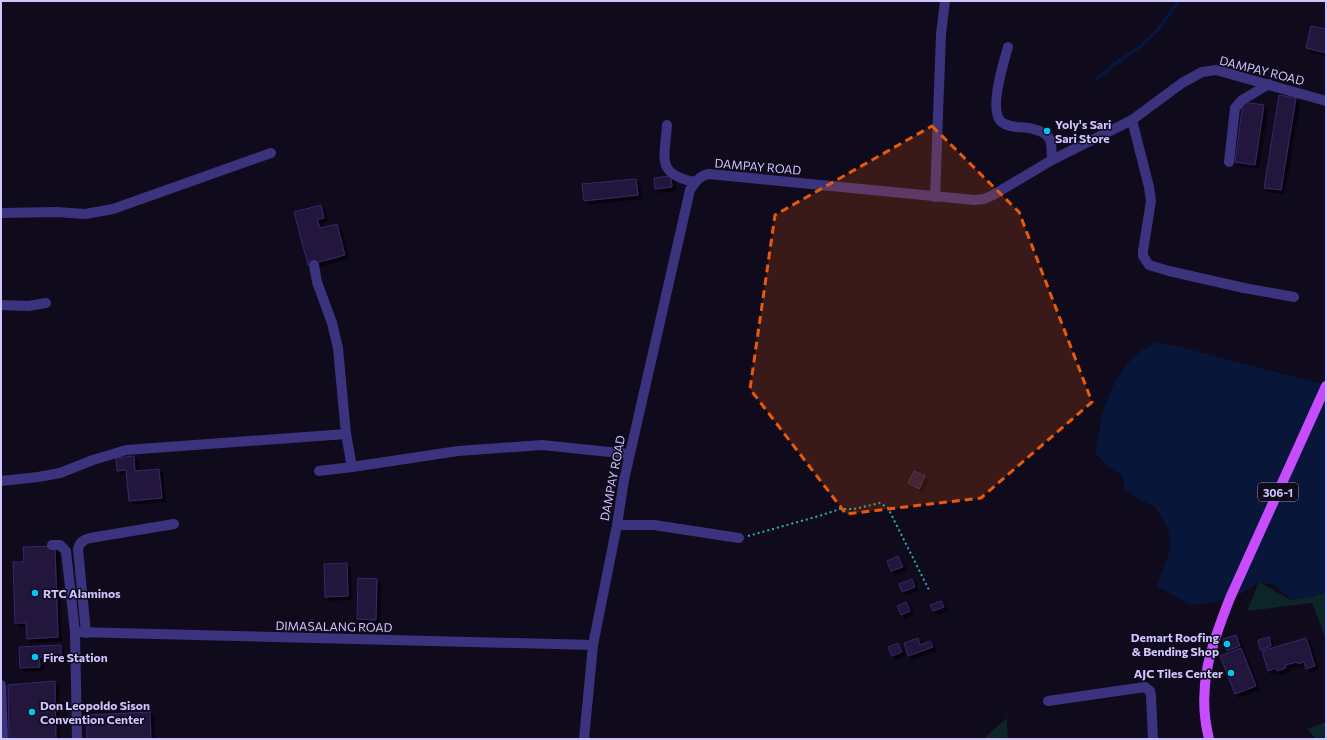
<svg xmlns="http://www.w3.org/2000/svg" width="1327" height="740" font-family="Commissioner,sans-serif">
  <defs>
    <filter id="shadow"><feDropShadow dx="3.5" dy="3.5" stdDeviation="0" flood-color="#0009"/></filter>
  </defs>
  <rect width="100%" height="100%" fill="#0f0a1c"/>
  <g fill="#0d2526">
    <path d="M1259 582 1291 600 1315 596 1326 592V639L1312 603 1247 611Z"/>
    <path d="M1006 707 1008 739H978L984 738 1006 719Z"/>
    <path d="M1326 722V739H1316L1307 729Z"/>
  </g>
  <path fill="#071639" d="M1156 342 1180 347 1326 385V592L1315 596 1291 600 1274 585 1259 582 1241 594 1230 598 1200 605 1188 604 1157 586 1171 547 1168 529 1154 506 1139 500 1124 488 1123 476 1107 466 1095 453 1103 411 1114 383 1133 356Z"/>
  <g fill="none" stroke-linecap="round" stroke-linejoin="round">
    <path stroke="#071639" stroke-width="3.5" d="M1097 79 1112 66 1140 47 1157 31 1179 1"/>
  </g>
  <g fill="#20163d" stroke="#39276a" filter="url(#shadow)">
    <path d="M1311 26 1326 29V53L1306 48Z"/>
    <path d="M1279 95 1296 98 1281 190 1264 188Z"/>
    <path d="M1243 102 1264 105 1255 165 1235 162Z"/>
    <path d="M671 176 672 187 655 189 654 178Z"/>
    <path d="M636 179 638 195 584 201 582 184Z"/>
    <path d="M321 205 324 218 317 220 320 228 337 224 345 255 308 265 294 212Z"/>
    <path d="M134 456 135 471 159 469 162 498 129 501 126 470 117 471 116 458Z"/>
    <path d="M914 471 925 476 919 489 908 483Z"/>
    <path d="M55 546 58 637 27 639 26 623H15L13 562H24L23 547Z"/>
    <path d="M898 556 903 567 891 571 887 561Z"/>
    <path d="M347 563 348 596 325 597 324 564Z"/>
    <path d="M358 578 377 579 376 620 357 619Z"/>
    <path d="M912 579 915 587 902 592 899 584Z"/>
    <path d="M941 601 944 607 933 611 930 605Z"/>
    <path d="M906 602 910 611 901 615 897 606Z"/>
    <path d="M1236 635 1240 646 1227 651 1223 639Z"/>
    <path d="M1269 637 1271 646 1260 650 1258 640Z"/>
    <path d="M918 638 920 645 930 641 933 647 908 656 904 643Z"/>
    <path d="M1306 638 1315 666 1306 669 1304 662 1298 664 1297 662 1285 665 1286 668 1277 671 1276 668 1268 671 1262 651Z"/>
    <path d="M898 643 902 652 892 656 888 647Z"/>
    <path d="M61 645V656L39 657 40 667 20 668 19 647Z"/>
    <path d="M1241 648 1256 686 1235 694 1220 656Z"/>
    <path d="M55 681 56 739H9L8 685Z"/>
    <path d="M150 712 151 739H87L86 715Z"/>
  </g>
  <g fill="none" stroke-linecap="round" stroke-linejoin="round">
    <path stroke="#28afb0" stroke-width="2" stroke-dasharray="2 3" stroke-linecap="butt" d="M748 536 819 516 840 509H854L880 503 888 508 929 590"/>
    <g stroke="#3b337d" stroke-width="10">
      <path d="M1008 47C1004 61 987 114 1003 123 1012 129 1023 126 1033 129 1038 130 1043 132 1047 135L1051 142 1052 160"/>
      <path d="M1132 120 1149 187 1151 201 1143 251V256L1149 265 1169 271 1244 288 1294 297"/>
      <path d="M667 125C665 158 655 174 695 182"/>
      <path d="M1229 162 1235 108 1242 100 1269 84"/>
      <path d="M935 197 941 34 945 1"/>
      <path d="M1 213 56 212 85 214 113 209 271 153"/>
      <path d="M314 265 317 282 332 323 338 348 346 434 352 467 458 451 542 445 629 454"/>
      <path d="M1 305 28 306 46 303"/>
      <path d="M319 471 352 467"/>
      <path d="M1 481 38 477 60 473 93 460 126 450 346 434"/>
      <path d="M617 525H654L739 538"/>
      <path d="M52 545H60L66 551 75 632 77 739"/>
      <path d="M75 632 593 645"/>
      <path d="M86 633 78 549C80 542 83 540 90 538L174 524"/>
      <path d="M1 685 3 739"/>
      <path d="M1048 701 1145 687 1150 691 1151 696 1153 739"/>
      <path d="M584 739 593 645 617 525 624 480 690 190C696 181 699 176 709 174L974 200 984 199 993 195 1052 160 1132 120 1182 83 1202 72 1216 70 1326 101"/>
    </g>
    <path stroke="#c84cff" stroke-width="10" d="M1209 739C1196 687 1211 646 1230 598L1326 386"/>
  </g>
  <path fill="#e8590c" fill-opacity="0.2" stroke="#e8590c" stroke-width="3" stroke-dasharray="8 5" stroke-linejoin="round" d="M932 126 1019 212 1092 402 981 498 846 514 750 389 775 215Z"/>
  <g fill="#00c8f0" stroke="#0f0a1c" stroke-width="1.5">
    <circle cx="1047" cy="131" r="4"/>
    <circle cx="35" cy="593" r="4"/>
    <circle cx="1227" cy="644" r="4"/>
    <circle cx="35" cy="657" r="4"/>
    <circle cx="1231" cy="673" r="4"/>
    <circle cx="32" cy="712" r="4"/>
  </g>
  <g text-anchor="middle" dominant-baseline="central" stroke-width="3" stroke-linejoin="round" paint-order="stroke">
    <rect fill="#0f0a1c" stroke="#968dbb" stroke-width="1" x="1258" y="483" width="40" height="18" rx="3"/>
    <g font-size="11" font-weight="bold" fill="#d0c5ff">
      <text x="1278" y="492">306-1</text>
    </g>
    <g font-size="12" fill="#d0c5ff" stroke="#0f0a1c">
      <text transform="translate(1262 70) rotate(14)">DAMPAY ROAD</text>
      <text transform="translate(758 166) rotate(5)">DAMPAY ROAD</text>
      <text transform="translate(612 478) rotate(-79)">DAMPAY ROAD</text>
      <text transform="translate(334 626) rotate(1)">DIMASALANG ROAD</text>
    </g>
    <g font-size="12" font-weight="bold" fill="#d0c5ff" stroke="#0f0a1c" text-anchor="start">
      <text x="1055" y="124">Yoly's Sari<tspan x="1055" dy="14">Sari Store</tspan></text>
      <text x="43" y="593">RTC Alaminos</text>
      <text x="1219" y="637" text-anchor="end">Demart Roofing<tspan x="1219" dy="14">&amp; Bending Shop</tspan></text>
      <text x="43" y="657">Fire Station</text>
      <text x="1223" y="673" text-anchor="end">AJC Tiles Center</text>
      <text x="40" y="705">Don Leopoldo Sison<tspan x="40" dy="14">Convention Center</tspan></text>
    </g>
  </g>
  <rect width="1327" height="740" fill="none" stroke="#d0c5ff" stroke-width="4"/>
</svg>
